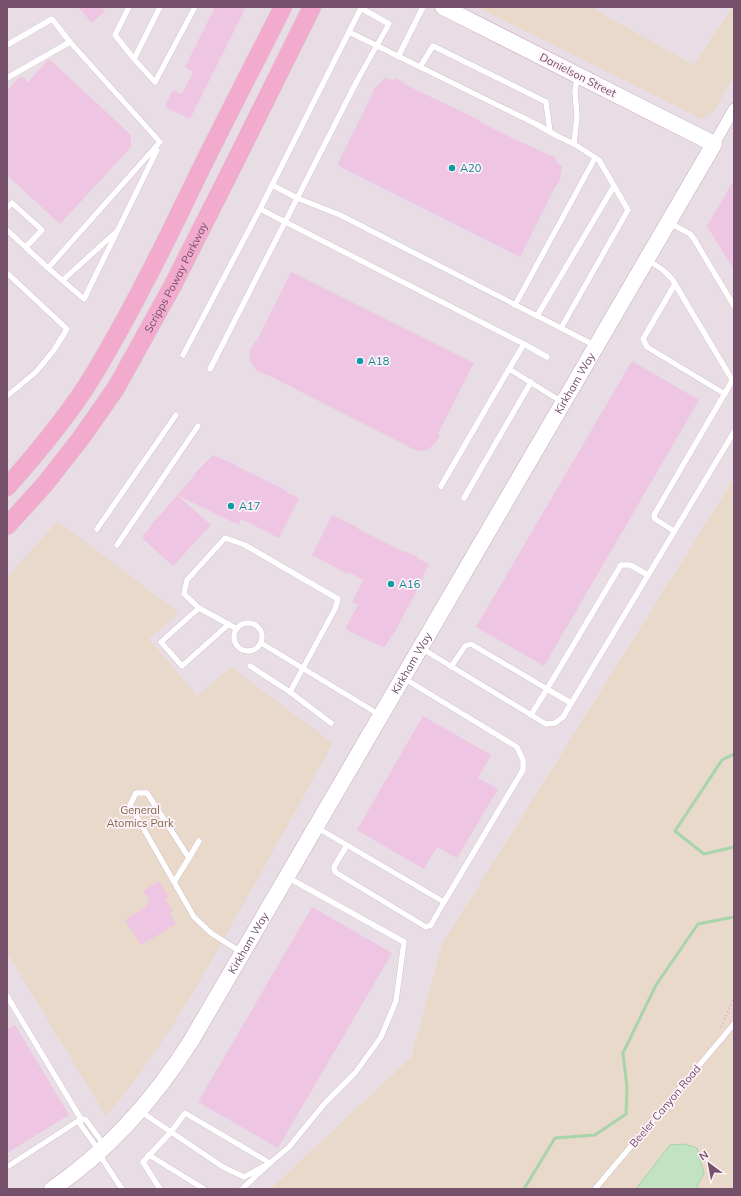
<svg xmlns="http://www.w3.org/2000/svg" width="741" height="1196" font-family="Mulish,sans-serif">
  <rect width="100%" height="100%" fill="#fbebf3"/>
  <path fill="#e8dde4" d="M7 7H734V478L442 944 411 1057 270 1189H7Z"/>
  <g fill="#e8d9ca">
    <path d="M477 7H590L694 65 732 7H734V76L714 111 702 119Z"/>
    <path d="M734 478V1189H270L411 1057 442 944Z"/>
    <path d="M58 521 179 613 149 639 197 696 231 667 333 743C302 799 271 855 240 910 200 982 160 1053 106 1116L7 953V577Z"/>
  </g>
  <path fill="#c1e3c2" stroke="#a8d4aa" d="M685 1144 697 1148 704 1173 696 1189H636L670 1145Z"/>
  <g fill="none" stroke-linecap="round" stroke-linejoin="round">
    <g stroke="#a8d4aa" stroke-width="3">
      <path d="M734 754 722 760 675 831 704 854 734 847"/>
      <path d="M524 1189 555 1138 595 1135 626 1114 627 1087 623 1053 656 985 698 924 734 917"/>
    </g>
  </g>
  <g fill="#eec5e2">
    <path d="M78 7H101L105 11 92 23Z"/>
    <path d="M215 7H246L190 119 165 107 173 90 182 94 193 72 185 67Z"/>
    <path d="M49 59 131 135V147L60 224 7 175V91L21 76 28 82Z"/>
    <path d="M385 78 393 80 394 78 405 83 404 84 481 121 480 122 506 135 556 158 555 160 562 167 560 179 556 187H555L520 257 337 165 372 95 371 94 376 86Z"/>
    <path d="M734 180V270L707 226Z"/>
    <path d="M291 272 474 363 438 434 440 435 436 442 429 449 424 451 415 450 266 374V375L255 370 256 369 250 362V353L249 352 255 342H256Z"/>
    <path d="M632 361 699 400 544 666 476 627Z"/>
    <path d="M213 455 238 466V467L287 491 286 492 299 498 279 538 241 519 239 525 177 495 211 525 173 566 143 539 144 538 142 536 151 527 150 526 195 475 194 474Z"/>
    <path d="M332 515 357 527V528L404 552 405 551 418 557 417 558 429 564 423 576 424 577 392 637 391 636 385 647 383 646 382 647 345 629 358 605 352 602 363 580 349 572 348 574 312 555Z"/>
    <path d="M423 716 491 755 478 778 498 789 457 858 437 847 424 869 357 830Z"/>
    <path d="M159 881 169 897 165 899 173 911 170 913 176 924 141 945 125 920 147 906 146 904 150 902 143 891Z"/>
    <path d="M312 907 392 953 278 1148 198 1102Z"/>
    <path d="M15 1025 69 1115 7 1153V1029Z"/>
  </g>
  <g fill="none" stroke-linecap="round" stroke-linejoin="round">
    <g stroke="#c6aabd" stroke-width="6">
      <g id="lane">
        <path d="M129 7 115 35 134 59 160 7"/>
        <path d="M349 32 536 124 559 137 574 144 577 116 575 92 577 77"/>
        <path d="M7 45 52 19 70 42 7 78"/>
        <path d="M398 57 423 7"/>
        <path d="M134 59 155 82 195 7"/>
        <path d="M420 67 433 46 546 102 550 132"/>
        <path d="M272 185 297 198 340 215 594 345"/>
        <path d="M7 208 12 203 42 230 26 247"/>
        <path d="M670 223 690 234 694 239 734 306"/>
        <path d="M7 230 48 268 160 142 70 42"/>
        <path d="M648 260 663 270 672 279 734 383"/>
        <path d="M48 268 84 299 157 150"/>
        <path d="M7 273 67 329 54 350 36 372 7 396"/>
        <path d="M63 280 116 232"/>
        <path d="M675 284 643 339 647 347 725 394"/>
        <path d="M515 305 595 158"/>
        <path d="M537 316 614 186"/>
        <path d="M561 328 628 210 599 160 574 144"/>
        <path d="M183 355 260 209 524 344"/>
        <path d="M210 369 358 79 389 24 361 8 260 209"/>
        <path d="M509 369 524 344 547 357"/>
        <path d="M441 486 509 369 562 402"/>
        <path d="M464 498 531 382"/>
        <path d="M97 529 176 415"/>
        <path d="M674 531 655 519 654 515 732 381"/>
        <path d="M117 545 198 426"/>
        <path d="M199 608 184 594 187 580 225 538 245 545 338 599 335 609 290 692 250 666"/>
        <circle cx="248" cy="637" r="14"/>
        <path d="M229 624 182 666 161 642 199 608 237 629"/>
        <path d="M261 643 380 715"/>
        <path d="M421 648 546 724 555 723 563 717 734 432"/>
        <path d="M451 667 465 646 471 644 547 689 531 715"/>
        <path d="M290 692 331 723"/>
        <path d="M571 703 547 689 621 565H630L648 575"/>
        <path d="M316 827 444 902 523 770V760L517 747 405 679"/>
        <path d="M347 845 334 867 335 872 426 927 431 925 444 902"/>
        <path d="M189 858 199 841"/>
        <path d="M174 882 189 858 147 793H136L130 805 194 917 211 933 241 952"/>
        <path d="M7 996 81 1119 80 1124 98 1149"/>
        <path d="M140 1111 223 1167 244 1177 270 1163 289 1147 325 1103 355 1073 381 1037 396 1001 404 942 287 877"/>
        <path d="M99 1154 122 1189"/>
        <path d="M149 1155 204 1189"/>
        <path d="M7 1167 81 1119 86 1120 104 1145"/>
        <path d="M160 1189 143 1162 171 1132 185 1113 270 1163 242 1189"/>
        <path d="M595 1189 734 1024"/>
      </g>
    </g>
    <g stroke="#c6aabd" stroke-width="12">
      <path id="street" d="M714 144 734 109"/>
    </g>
    <g stroke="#c8a9be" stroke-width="17">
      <g id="secondary">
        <path id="s1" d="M52 1189C108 1151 155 1098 191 1041L714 144 443 7"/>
      </g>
    </g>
    <g stroke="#d5cad3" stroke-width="19">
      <g id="primary">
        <path d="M7 487C38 452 70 414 94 374 132 311 165 244 197 177 225 120 254 64 283 7"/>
        <path id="s2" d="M7 526 45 484 81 438 116 388 173 285 233 166 312 7"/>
      </g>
    </g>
    <path stroke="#d3a8c7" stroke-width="1.5" stroke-dasharray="1 3" stroke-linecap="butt" d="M721 1027 734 998"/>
    <use href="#lane" stroke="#fff" stroke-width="5.5"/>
    <use href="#street" stroke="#fff" stroke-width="11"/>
    <use href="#secondary" stroke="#fff" stroke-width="16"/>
    <use href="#primary" stroke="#f3abcd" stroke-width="18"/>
  </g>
  <g fill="#0f9aa8" stroke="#fef2f8" stroke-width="1.5">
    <circle cx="452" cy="168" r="4"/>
    <circle cx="360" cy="361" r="4"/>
    <circle cx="231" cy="506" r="4"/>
    <circle cx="391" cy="584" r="4"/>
  </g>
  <g text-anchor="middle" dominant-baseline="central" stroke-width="3.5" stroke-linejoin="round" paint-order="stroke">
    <g font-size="11" fill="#74506b" stroke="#fef2f8">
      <text transform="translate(578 75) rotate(27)">Danielson Street</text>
      <text stroke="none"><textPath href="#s2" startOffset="302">Scripps Poway Parkway</textPath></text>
      <text stroke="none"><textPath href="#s1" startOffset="966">Kirkham Way</textPath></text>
      <text stroke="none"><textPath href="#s1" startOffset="642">Kirkham Way</textPath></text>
      <text stroke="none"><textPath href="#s1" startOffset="318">Kirkham Way</textPath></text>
      <text transform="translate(665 1106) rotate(-50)">Beeler Canyon Road</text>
    </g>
    <g font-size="11" fill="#0d838f" stroke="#fef2f8" text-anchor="start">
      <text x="460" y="168">A20</text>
      <text x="368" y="361">A18</text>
      <text x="239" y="506">A17</text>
      <text x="399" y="584">A16</text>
    </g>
    <g font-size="11" fill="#7e6a4c" stroke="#fef2f8">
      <text x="140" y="810">General<tspan x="140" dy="13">Atomics Park</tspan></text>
    </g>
  </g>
  <rect width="741" height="1196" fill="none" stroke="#74506b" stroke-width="16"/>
  <g transform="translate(709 1164) rotate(328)" stroke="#fef2f8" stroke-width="3" paint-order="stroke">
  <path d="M0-3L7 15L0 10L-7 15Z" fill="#74506b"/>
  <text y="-6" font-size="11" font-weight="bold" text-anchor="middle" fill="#74506b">N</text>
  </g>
</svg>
